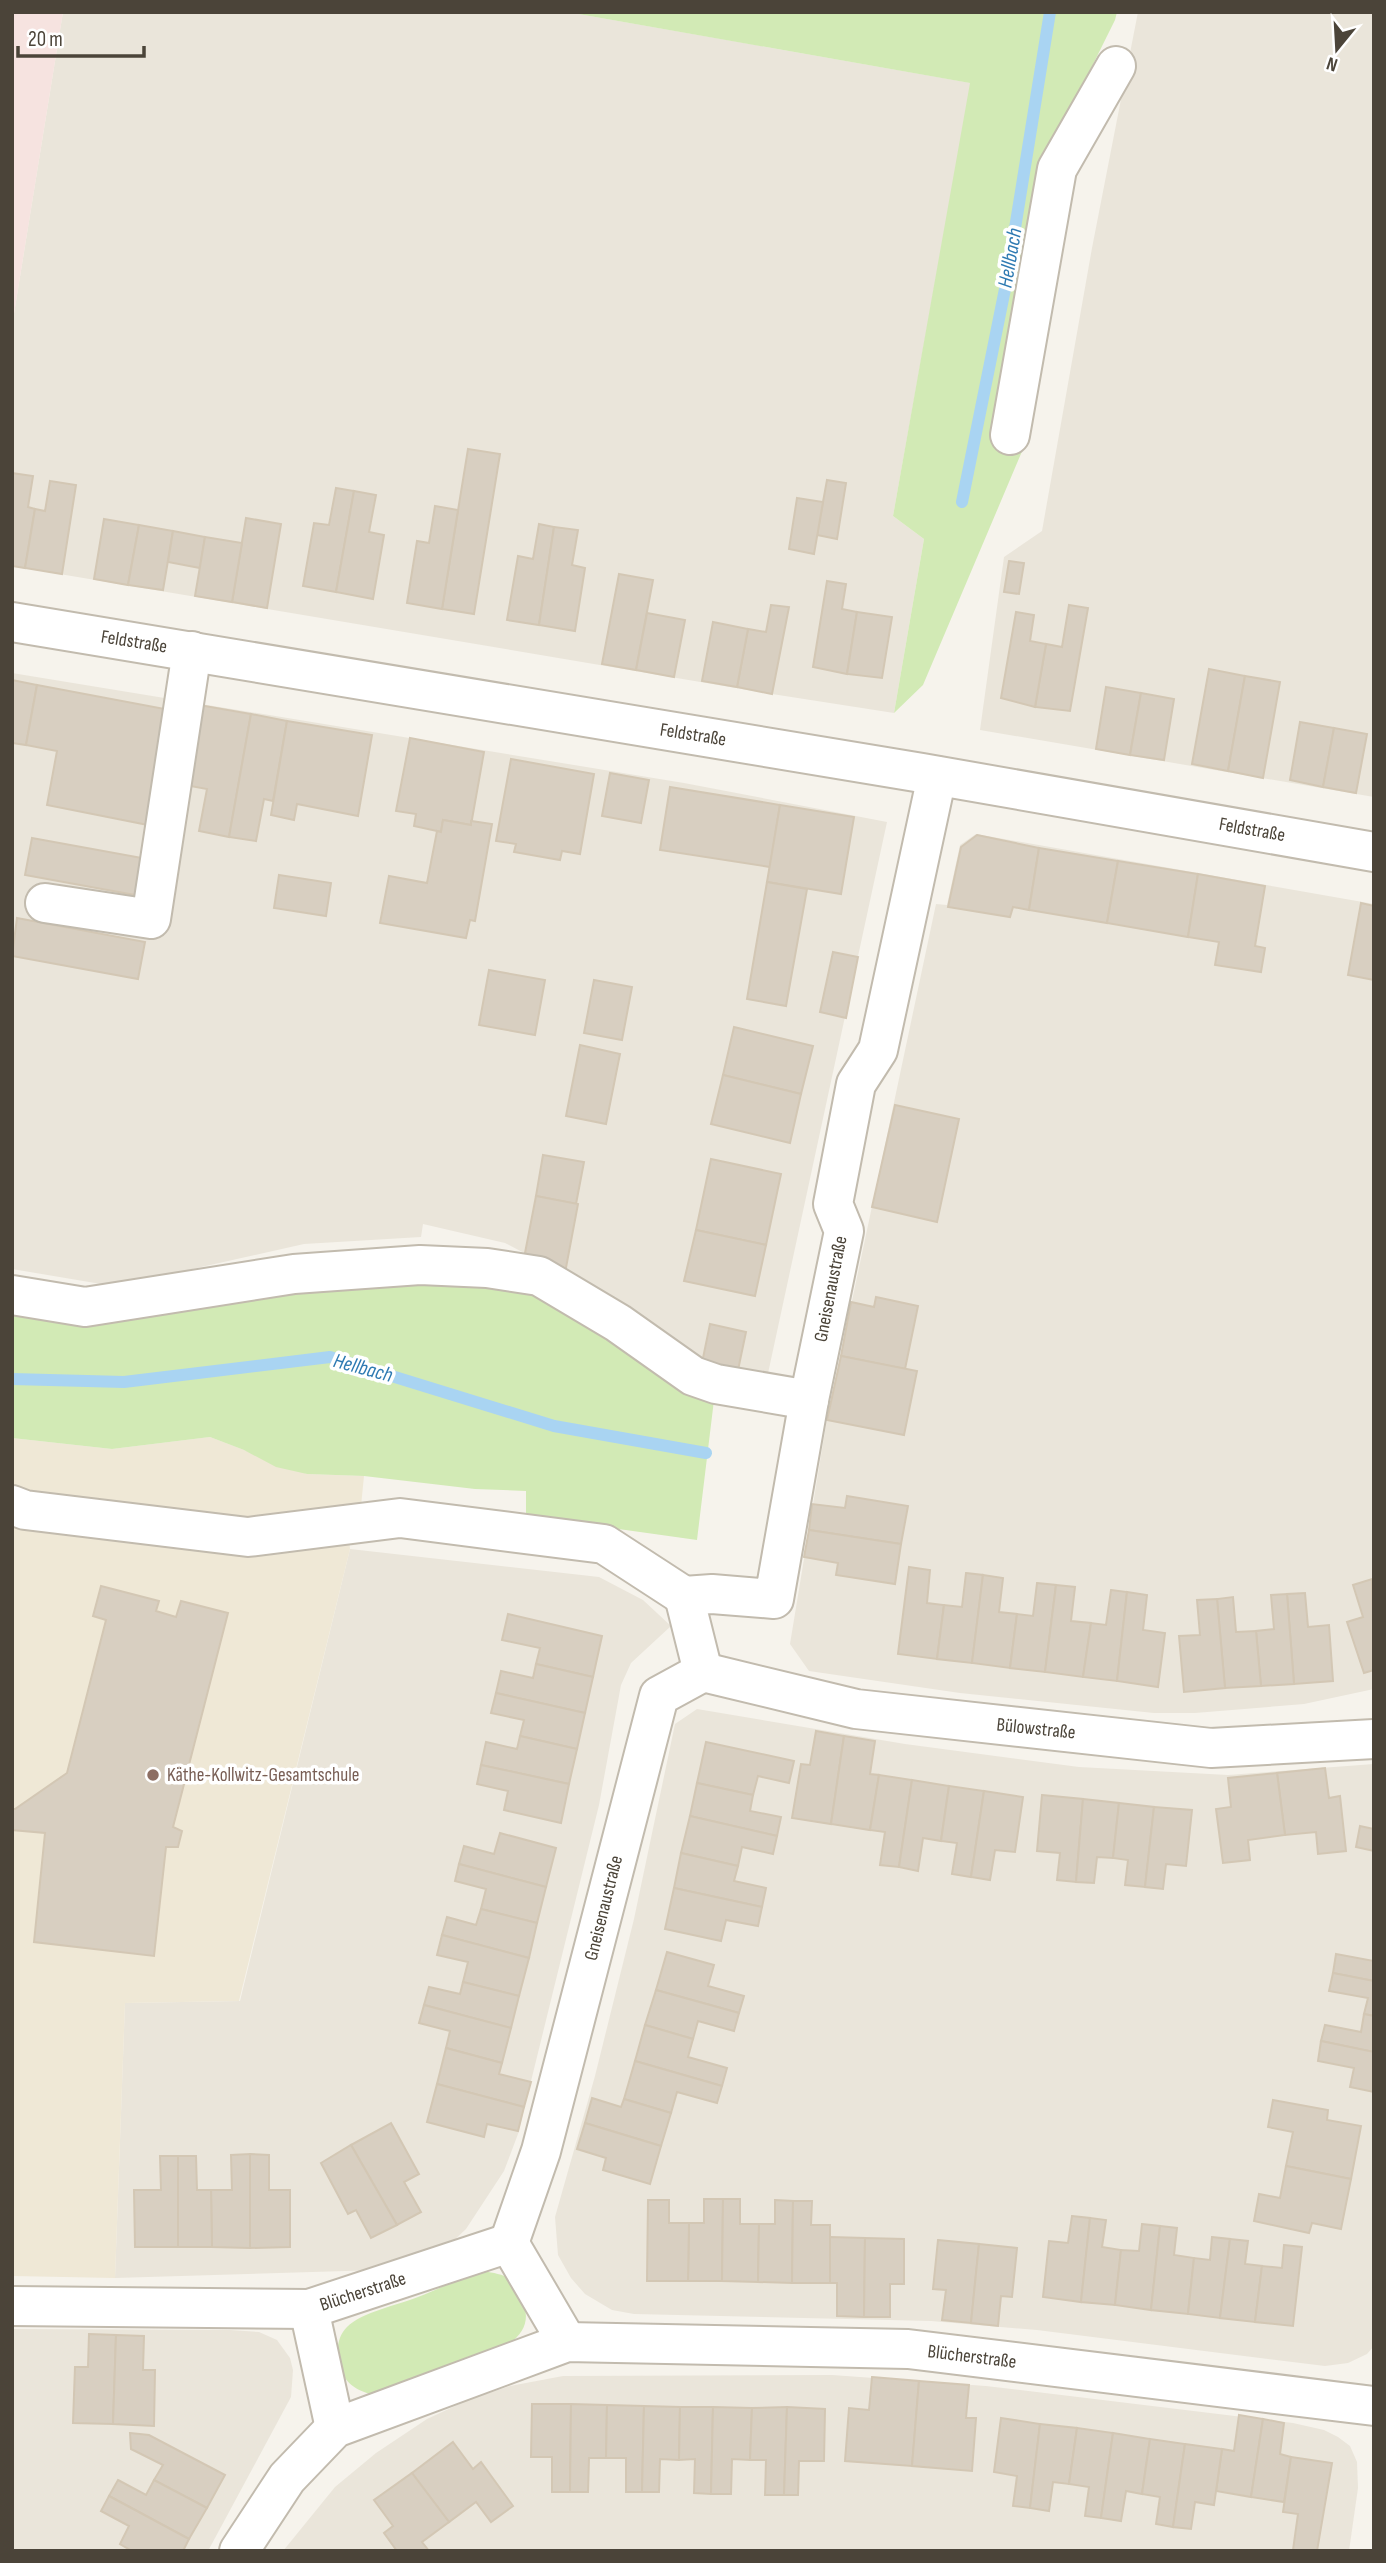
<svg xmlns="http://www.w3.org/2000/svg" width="1386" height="2563" font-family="'Sofia Sans Condensed',sans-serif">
  <rect width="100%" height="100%" fill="#f6f3ec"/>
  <g fill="#eae5da">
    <path d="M63 12H567L971 83 893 516 924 539 894 713 772 694 12 566V326Z"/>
    <path d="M1138 12H1374V797L980 730 1004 557 1042 531 1092 248Z"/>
    <path d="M12 673 684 783 887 822 767 1378 700 1363 547 1265 505 1243 423 1224 421 1237 304 1244 152 1278 101 1284 12 1269Z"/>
    <path d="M976 834 1374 904V1689L1304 1704 1195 1713H1154L960 1693 809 1671 790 1644 827 1419 936 904 947 905 960 845Z"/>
    <path d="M350 1549 599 1577 643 1600 671 1626 631 1663 621 1685 599 1805 518 2134 504 2171 466 2229 449 2245 379 2270 115 2278 125 2003 240 2001Z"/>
    <path d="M697 1709 905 1744 1079 1767 1228 1775 1374 1764V2346L1367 2354 1348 2363 1325 2366 1037 2330 931 2321 634 2314 612 2310 585 2294 571 2278 558 2255 555 2217 595 2076 634 1919 675 1724Z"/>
    <path d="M12 2329 230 2330 259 2332 277 2340 290 2358 293 2370 291 2397 208 2551H12Z"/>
    <path d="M832 2375 986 2386 1293 2423 1324 2430 1338 2437 1350 2446 1357 2462 1358 2488 1349 2551H283L335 2487 376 2453 427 2419 468 2400 510 2386 563 2376Z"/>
  </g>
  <path fill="#efe8d6" d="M210 1437 307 1474 364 1476 361 1506 346 1507 350 1549 239 2001 125 2003 115 2278 12 2276V1438L112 1449Z"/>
  <path fill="#f6e3e0" d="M12 12H63L12 326Z"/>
  <g fill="#d2eab5">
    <path d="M567 12H1117L1115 20 1045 161 1026 442 923 685 894 713 924 539 893 516 970 83Z"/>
    <path d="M292 1282 535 1283 714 1400 697 1540 526 1516V1491L475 1489 364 1476 307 1474 276 1467 244 1450 210 1437 112 1449 12 1438V1304Z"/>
    <path d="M484 2271C493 2273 503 2274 510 2279 515 2282 516 2287 519 2292 530 2315 529 2329 508 2345L376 2396C356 2390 343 2384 339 2362 336 2349 338 2336 347 2327 362 2312 398 2305 418 2297 440 2289 461 2276 484 2271Z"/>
  </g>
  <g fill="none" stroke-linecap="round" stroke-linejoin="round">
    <g stroke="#a9d4f2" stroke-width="12">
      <path d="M962 502 1006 284 1050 12"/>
      <path d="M12 1379 124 1382 330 1357 554 1426 706 1453"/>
    </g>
  </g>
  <g fill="#d8cfc1" stroke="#d3c7b4" stroke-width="2">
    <path d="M468 449 500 454 474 614 442 609Z"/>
    <path d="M12 473 33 476 28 507 35 509 25 568 12 566Z"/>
    <path d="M827 480 846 483 837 539 817 535Z"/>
    <path d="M50 481 76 485 62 574 25 568 35 509 45 511Z"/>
    <path d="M336 488 354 491 336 592 303 586 314 523 329 525Z"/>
    <path d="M354 491 376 495 369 532 384 535 373 599 336 592Z"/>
    <path d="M797 498 823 502 814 554 789 549Z"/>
    <path d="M435 506 458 510 442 609 407 603 417 541 429 543Z"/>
    <path d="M246 518 281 524 267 608 232 602Z"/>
    <path d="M104 519 139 525 128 585 94 579Z"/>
    <path d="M539 524 554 527 539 625 507 620 518 556 533 559Z"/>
    <path d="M139 525 173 531 163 590 128 585Z"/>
    <path d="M554 527 578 530 572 565 585 568 575 631 539 625Z"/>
    <path d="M173 531 205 537 200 568 168 562Z"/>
    <path d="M205 537 242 543 232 602 195 596Z"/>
    <path d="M1009 561 1024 563 1019 594 1004 592Z"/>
    <path d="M619 574 653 580 636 670 602 664Z"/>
    <path d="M827 581 846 584 842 609 857 612 847 674 813 667Z"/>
    <path d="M771 605 789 607 772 694 737 687 748 629 766 632Z"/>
    <path d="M1069 605 1088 608 1070 711 1035 707 1046 644 1062 647Z"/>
    <path d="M857 612 892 617 882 678 847 674Z"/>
    <path d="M1016 612 1034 615 1030 641 1046 644 1035 707 1001 698Z"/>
    <path d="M647 613 685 620 674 677 636 670Z"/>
    <path d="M713 622 748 629 737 687 702 681Z"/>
    <path d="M1209 669 1245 676 1228 771 1192 764Z"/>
    <path d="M1245 676 1280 682 1263 778 1228 771Z"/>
    <path d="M12 680 37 685 26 745 12 743Z"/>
    <path d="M37 685 170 710 148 825 47 805 57 751 26 745Z"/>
    <path d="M1106 687 1141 693 1130 755 1096 749Z"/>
    <path d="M1141 693 1174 699 1164 760 1130 755Z"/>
    <path d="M199 705 251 714 229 837 199 831 207 789 185 785Z"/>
    <path d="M251 714 287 721 273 801 264 799 256 841 229 837Z"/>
    <path d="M287 721 372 735 358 816 297 804 294 820 271 815Z"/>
    <path d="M1300 722 1334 728 1323 787 1290 780Z"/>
    <path d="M1334 728 1367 734 1356 793 1323 787Z"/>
    <path d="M410 738 484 752 471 825 443 820 441 832 437 831 414 826 416 814 396 811Z"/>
    <path d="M511 759 594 774 580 854 562 851 560 860 514 852 516 844 496 841Z"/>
    <path d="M610 773 649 780 641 823 602 816Z"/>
    <path d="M670 787 780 805 770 867 660 850Z"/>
    <path d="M780 805 854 817 841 894 767 882Z"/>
    <path d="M443 820 471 825V821L492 824 475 921 470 920 466 938 380 923 389 876 427 883 437 831 441 832Z"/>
    <path d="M977 835 1039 848 1029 910 1013 907 1010 917 948 907 961 847Z"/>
    <path d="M32 838 142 858 135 895 25 875Z"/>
    <path d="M1039 848 1118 861 1107 923 1029 910Z"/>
    <path d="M1118 861 1198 874 1188 937 1107 923Z"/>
    <path d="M1198 874 1265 886 1255 946 1265 948 1261 972 1215 965 1219 942 1188 937Z"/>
    <path d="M279 875 331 883 326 916 274 908Z"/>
    <path d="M767 882 807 889 786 1006 747 999Z"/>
    <path d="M1361 903 1374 906V980L1348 975Z"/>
    <path d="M17 918 145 942 138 979 12 956Z"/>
    <path d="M833 952 858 957 846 1018 820 1012Z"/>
    <path d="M489 970 545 980 535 1035 479 1025Z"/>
    <path d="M594 980 632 987 622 1040 584 1033Z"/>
    <path d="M734 1027 813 1046 801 1094 723 1075Z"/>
    <path d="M580 1045 620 1054 606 1124 566 1116Z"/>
    <path d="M723 1075 801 1094 790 1143 711 1124Z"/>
    <path d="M895 1105 959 1119 937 1222 872 1207Z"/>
    <path d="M543 1155 584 1162 576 1204 536 1196Z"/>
    <path d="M711 1159 781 1174 766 1245 696 1230Z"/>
    <path d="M536 1196 578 1204 565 1273 525 1253Z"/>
    <path d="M696 1230 766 1245 755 1296 684 1281Z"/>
    <path d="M876 1297 918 1306 905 1369 841 1356 851 1302 874 1307Z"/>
    <path d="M710 1324 746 1332 738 1370 702 1363Z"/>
    <path d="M841 1356 917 1371 904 1435 827 1420Z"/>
    <path d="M847 1496 908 1506 901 1544 809 1530 812 1504 845 1508Z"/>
    <path d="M809 1530 901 1544 895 1584 836 1575 838 1563 804 1557Z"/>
    <path d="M909 1567 930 1570 927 1603 944 1605 937 1659 898 1654Z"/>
    <path d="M966 1573 983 1575 972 1663 937 1659 944 1605 962 1607Z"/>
    <path d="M983 1575 1003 1578 999 1612 1017 1614 1010 1668 972 1663Z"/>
    <path d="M1372 1579 1374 1670 1364 1673 1347 1622 1363 1617 1353 1585Z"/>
    <path d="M1037 1583 1056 1585 1045 1672 1010 1668 1017 1614 1033 1616Z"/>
    <path d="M1056 1585 1075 1587 1071 1621 1091 1623 1083 1677 1045 1672Z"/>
    <path d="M101 1586 159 1601 156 1611 176 1617 181 1601 228 1613 173 1827 182 1831 178 1847H166L154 1956 34 1942 45 1833 12 1830V1809H15L67 1773 106 1620 93 1616Z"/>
    <path d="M1111 1590 1127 1592 1117 1681 1083 1677 1091 1623 1106 1625Z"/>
    <path d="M1127 1592 1147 1595 1143 1630 1165 1633 1158 1687 1117 1681Z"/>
    <path d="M1305 1593 1308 1627 1329 1625 1333 1681 1294 1684 1287 1594Z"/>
    <path d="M1287 1594 1294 1684 1261 1686 1256 1631 1274 1629 1271 1595Z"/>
    <path d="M1233 1597 1236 1632 1256 1631 1261 1686 1225 1688 1217 1599Z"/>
    <path d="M1217 1599 1225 1688 1184 1692 1179 1636 1200 1635 1197 1600Z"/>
    <path d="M508 1614 602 1636 593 1677 536 1664 540 1648 502 1640Z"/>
    <path d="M536 1664 593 1677 585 1713 496 1693 501 1671 533 1678Z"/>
    <path d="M496 1693 585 1713 577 1749 520 1736 524 1720 491 1713Z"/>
    <path d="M816 1731 844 1736 831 1824 792 1818 801 1764 810 1765Z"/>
    <path d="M520 1736 577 1749 569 1784 481 1765 486 1742 517 1749Z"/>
    <path d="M844 1736 875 1741 870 1774 879 1775 870 1830 831 1824Z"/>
    <path d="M706 1742 794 1761 789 1783 758 1776 753 1795 697 1783Z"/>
    <path d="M481 1765 569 1784 561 1823 504 1810 508 1791 477 1784Z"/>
    <path d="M1325 1768 1329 1798 1340 1796 1346 1851 1318 1854 1316 1832 1285 1835 1277 1773Z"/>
    <path d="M1277 1773 1285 1835 1248 1840 1250 1860 1223 1863 1216 1809 1231 1807 1228 1778Z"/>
    <path d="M879 1775 912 1780 899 1867 880 1865 885 1832 870 1830Z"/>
    <path d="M912 1780 949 1786 941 1841 923 1838 918 1871 899 1867Z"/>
    <path d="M697 1783 753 1795 750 1811 781 1817 777 1836 690 1816Z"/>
    <path d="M949 1786 984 1791 971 1877 952 1874 957 1843 941 1841Z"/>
    <path d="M984 1791 1023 1797 1015 1852 995 1850 990 1880 971 1877Z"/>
    <path d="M1042 1795 1083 1799 1076 1882 1057 1880 1060 1853 1037 1851Z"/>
    <path d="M1083 1799 1119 1803 1113 1858 1097 1857 1094 1883 1076 1882Z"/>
    <path d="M1119 1803 1154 1807 1145 1887 1125 1885 1128 1860 1113 1858Z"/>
    <path d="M1154 1807 1192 1810 1186 1866 1166 1864 1163 1889 1145 1887Z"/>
    <path d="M690 1816 777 1836 773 1854 742 1847 738 1866 681 1853Z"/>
    <path d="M1360 1826 1374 1829V1851L1356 1847Z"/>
    <path d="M500 1833 556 1848 546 1887 459 1864 464 1846 494 1854Z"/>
    <path d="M681 1853 738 1866 734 1881 766 1888 762 1907 674 1888Z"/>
    <path d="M459 1864 546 1887 537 1923 481 1909 486 1889 455 1881Z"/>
    <path d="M674 1888 762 1907 758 1926 726 1920 721 1941 665 1929Z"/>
    <path d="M481 1909 537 1923 529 1958 442 1935 447 1917 476 1925Z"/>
    <path d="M442 1935 529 1958 519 1996 463 1982 468 1962 437 1955Z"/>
    <path d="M667 1952 714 1965 708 1986 744 1996 739 2013 656 1990Z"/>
    <path d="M1336 1954 1374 1961V1981L1333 1973Z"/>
    <path d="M1333 1973 1374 1981V2016L1364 2014 1368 1998 1329 1991Z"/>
    <path d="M463 1982 519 1996 511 2028 424 2005 429 1987 460 1994Z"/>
    <path d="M656 1990 739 2013 734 2031 698 2021 693 2039 645 2025Z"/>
    <path d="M424 2005 511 2028 502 2063 446 2048 450 2031 419 2023Z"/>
    <path d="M1364 2014 1374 2016V2052L1321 2041 1325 2025 1361 2032Z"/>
    <path d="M645 2025 693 2039 688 2057 727 2068 722 2086 635 2061Z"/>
    <path d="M1321 2041 1374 2052V2092L1350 2087 1354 2068 1318 2061Z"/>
    <path d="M446 2048 502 2063 499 2074 531 2082 524 2107 437 2084Z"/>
    <path d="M635 2061 722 2086 717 2103 677 2092 671 2113 624 2099Z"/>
    <path d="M437 2084 524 2107 518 2131 487 2124 484 2137 427 2122Z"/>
    <path d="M592 2098 621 2107 624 2099 671 2113 661 2146 585 2123Z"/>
    <path d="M1273 2100 1328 2110 1327 2120 1361 2126 1351 2179 1286 2166 1293 2132 1268 2127Z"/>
    <path d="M391 2123 419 2174 404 2182 421 2212 397 2225 351 2145Z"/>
    <path d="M585 2123 661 2146 650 2184 603 2170 606 2158 577 2149Z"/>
    <path d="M351 2145 397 2225 371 2238 356 2210 348 2214 321 2163Z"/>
    <path d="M250 2154V2248L212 2247 211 2190H232L231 2155Z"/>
    <path d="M250 2154 269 2155V2190H290V2247L250 2248Z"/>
    <path d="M160 2156H178V2247H135L134 2190H161Z"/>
    <path d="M178 2156H196L197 2190H211L212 2247H178Z"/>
    <path d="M1286 2166 1351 2179 1341 2229 1312 2223 1309 2233 1254 2221 1259 2194 1280 2198Z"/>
    <path d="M704 2199H723L722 2281H688L689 2223H704Z"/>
    <path d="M723 2199H740V2224H759L758 2282 722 2281Z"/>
    <path d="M648 2200H669V2223H689L688 2281H647Z"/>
    <path d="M775 2200 793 2201 792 2283 758 2282 759 2224H775Z"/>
    <path d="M793 2201H812L811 2225H830V2283H792Z"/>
    <path d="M1072 2216 1090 2218 1081 2302 1043 2297 1049 2241 1068 2243Z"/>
    <path d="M1090 2218 1106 2220 1102 2247 1121 2250 1115 2305 1081 2302Z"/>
    <path d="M1142 2224 1160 2226 1151 2310 1115 2305 1121 2250 1139 2251Z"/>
    <path d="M1160 2226 1177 2228 1174 2255 1194 2258 1188 2314 1151 2310Z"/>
    <path d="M830 2237 865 2238 864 2317 837 2316V2283H830Z"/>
    <path d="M1212 2237 1230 2239 1220 2318 1188 2314 1194 2258 1210 2260Z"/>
    <path d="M865 2238 904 2239V2284H890V2317H864Z"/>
    <path d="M1230 2239 1248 2241 1245 2264 1262 2266 1255 2322 1220 2318Z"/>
    <path d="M938 2240 979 2244 971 2323 942 2320 946 2290 933 2289Z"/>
    <path d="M979 2244 1017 2248 1012 2297 1001 2296 998 2326 971 2323Z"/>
    <path d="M1284 2245 1302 2247 1293 2326 1255 2322 1262 2266 1282 2268Z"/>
    <path d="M89 2334 116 2335 113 2424 73 2423 75 2367H88Z"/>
    <path d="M116 2335 144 2336 143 2370H155L154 2426 113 2424Z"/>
    <path d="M872 2377 919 2381 912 2466 845 2461 849 2408 869 2410Z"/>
    <path d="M919 2381 969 2385 966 2418H976L972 2471 912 2466Z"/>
    <path d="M532 2404H571L570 2492H552V2457H531Z"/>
    <path d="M571 2404 607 2405 606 2458H589L588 2492H570Z"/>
    <path d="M607 2405 644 2406 642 2492H626V2458H606Z"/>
    <path d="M644 2406 680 2407 679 2460 660 2459 659 2492H642Z"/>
    <path d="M680 2407H713L711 2494 694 2493 695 2459 679 2460Z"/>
    <path d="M713 2407 752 2408 750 2460 732 2459 731 2494H711Z"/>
    <path d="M787 2407 784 2495H765L766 2460H750L752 2408Z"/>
    <path d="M787 2407 825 2409 824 2461H799L798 2495H784Z"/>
    <path d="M1239 2415 1263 2419 1251 2497 1216 2491 1222 2449 1234 2451Z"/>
    <path d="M1001 2418 1040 2424 1030 2508 1013 2506 1017 2476 994 2472Z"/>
    <path d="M1263 2419 1284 2423 1280 2454 1291 2457 1284 2502 1251 2497Z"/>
    <path d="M1040 2424 1077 2428 1069 2484 1053 2482 1049 2511 1030 2508Z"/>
    <path d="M1077 2428 1113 2433 1101 2518 1085 2516 1089 2487 1069 2484Z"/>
    <path d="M130 2433 149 2435 225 2475 207 2508 154 2480 163 2465 131 2449Z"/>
    <path d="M1113 2433 1150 2439 1142 2494 1126 2491 1121 2521 1101 2518Z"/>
    <path d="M1150 2439 1185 2444 1173 2527 1156 2524 1160 2497 1142 2494Z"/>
    <path d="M453 2442 473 2469 481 2462 513 2506 491 2522 476 2502 449 2522 412 2473Z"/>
    <path d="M1185 2444 1222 2449 1214 2505 1195 2502 1191 2529 1173 2527Z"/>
    <path d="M1291 2457 1332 2463 1317 2551 1293 2550 1298 2514 1283 2512Z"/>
    <path d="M412 2473 449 2522 422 2542 429 2551H397L384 2533 393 2526 374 2500Z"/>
    <path d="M118 2480 146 2495 154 2480 207 2508 189 2539 109 2496Z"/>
    <path d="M109 2496 189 2539 183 2551H132L120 2544 129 2526 101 2511Z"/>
  </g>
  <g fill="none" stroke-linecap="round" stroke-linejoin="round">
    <g stroke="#c2bbae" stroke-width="42">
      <g id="minor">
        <path d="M1010 435 1057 169 1116 66"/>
        <path d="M12 622 922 773 1374 852"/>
        <path d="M45 903 151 919 192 651"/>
        <path d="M12 1295 85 1307 294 1274 420 1265 487 1268 539 1276 618 1323 693 1376 716 1384 809 1400"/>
        <path d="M12 1505 25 1510 248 1537 400 1518 604 1544 684 1596"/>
        <path d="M703 1672 684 1596 712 1594 774 1599 809 1400 844 1231 833 1204 856 1084 878 1050 937 776"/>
        <path d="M703 1672 856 1709 1211 1748 1374 1739"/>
        <path d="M509 2243 541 2151 659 1696 703 1672"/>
        <path d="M509 2243 567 2342"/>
        <path d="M12 2306 309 2309 509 2243"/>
        <path d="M309 2309 335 2428"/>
        <path d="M239 2551 287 2478 335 2428 567 2342 908 2349 1374 2406"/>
      </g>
    </g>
    <use href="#minor" stroke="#fff" stroke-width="38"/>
  </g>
  <circle fill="#8d6e63" stroke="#fff" stroke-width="2.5" cx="153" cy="1775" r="7"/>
  <g text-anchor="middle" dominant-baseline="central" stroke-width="7" stroke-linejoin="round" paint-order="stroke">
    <g font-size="19" fill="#4b4439" stroke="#fff">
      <text transform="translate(134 642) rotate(9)">Feldstraße</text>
      <text transform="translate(693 735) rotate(9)">Feldstraße</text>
      <text transform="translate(1252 830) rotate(10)">Feldstraße</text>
      <text transform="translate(831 1289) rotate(-79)">Gneisenaustraße</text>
      <text transform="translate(1036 1729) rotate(6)">Bülowstraße</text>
      <text transform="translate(604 1908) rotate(-76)">Gneisenaustraße</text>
      <text transform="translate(363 2292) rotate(-18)">Blücherstraße</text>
      <text transform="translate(972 2357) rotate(7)">Blücherstraße</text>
    </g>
    <g font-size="19" fill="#785e54" stroke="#fff" text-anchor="start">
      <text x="167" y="1775">Käthe-Kollwitz-Gesamtschule</text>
    </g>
    <g font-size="21" font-style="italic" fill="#2e7ab2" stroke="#fff">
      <text transform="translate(1010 258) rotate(-80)">Hellbach</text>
      <text transform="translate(363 1368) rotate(15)">Hellbach</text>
    </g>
  </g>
  <rect width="1386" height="2563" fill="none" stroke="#4b4439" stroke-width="28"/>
  <g transform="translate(1337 49) rotate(198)" stroke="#ffffff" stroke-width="5" paint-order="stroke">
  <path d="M0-5L12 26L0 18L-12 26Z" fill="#4b4439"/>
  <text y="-10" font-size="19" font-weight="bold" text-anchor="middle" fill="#4b4439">N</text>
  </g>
  <path d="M18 46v10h126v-10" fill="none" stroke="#4b4439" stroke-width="3.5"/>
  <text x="28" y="46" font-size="21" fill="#4b4439" stroke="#ffffff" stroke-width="5" paint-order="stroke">20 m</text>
</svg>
